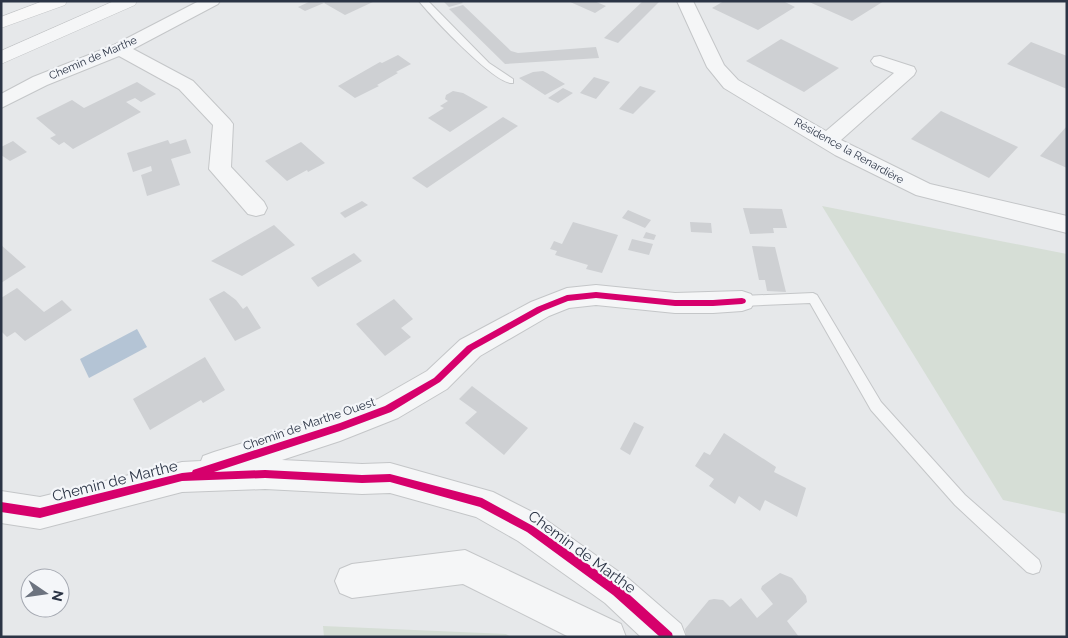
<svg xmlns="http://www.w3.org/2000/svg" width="1068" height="638" font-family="Raleway,sans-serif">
  <rect width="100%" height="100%" fill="#e6e8ea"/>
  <g fill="#d6ded6">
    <path d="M822 206 1067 254V514L1003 500Z"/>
    <path d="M323 626 506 634 511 637H324Z"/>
  </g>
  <path fill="#b4c4d5" d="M137 329 147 347 89 378 80 359Z"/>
  <g fill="#ced0d3">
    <path d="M311 1 324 3 305 11 298 7Z"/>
    <path d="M327 1H375L345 15 324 3Z"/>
    <path d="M443 1H461L463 3 449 7Z"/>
    <path d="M568 1H594L606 6 595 13Z"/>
    <path d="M643 1 659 2 618 43 604 38Z"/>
    <path d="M724 1H783L795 7 758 30 712 8Z"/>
    <path d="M807 1H884L852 21Z"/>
    <path d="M463 5 511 51 518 53 596 47 599 58 505 64 449 9Z"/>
    <path d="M781 39 839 68 804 92 746 61Z"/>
    <path d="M1031 42 1067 56V89L1007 64Z"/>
    <path d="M398 55 411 64 396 72 398 73 377 85 379 86 355 98 338 86 380 62 382 63Z"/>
    <path d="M543 71 547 73 565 84 545 95 519 78 533 72Z"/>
    <path d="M594 77 610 82 596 99 580 93Z"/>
    <path d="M137 82 156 94 141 102 135 98 126 102 141 112 73 149 64 142 59 145 50 138 56 135 36 118 72 100 84 108Z"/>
    <path d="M640 86 656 91 633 114 619 109Z"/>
    <path d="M563 88 573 93 558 103 548 98Z"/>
    <path d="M453 91 463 93 488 107 450 132 428 118 444 108 440 106 448 101 445 99 446 95Z"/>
    <path d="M941 111 1018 147 989 178 911 139Z"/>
    <path d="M503 117 518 126 427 188 412 178Z"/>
    <path d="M1067 126V168L1040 156Z"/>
    <path d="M186 139 191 153 171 159 180 185 147 196 141 175 152 171 151 166 133 172 127 153 168 140 170 144Z"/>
    <path d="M13 141 27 152 10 161 1 155V147Z"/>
    <path d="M301 142 325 163 308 172 307 170 287 181 265 161Z"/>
    <path d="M362 201 368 205 345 218 340 213Z"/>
    <path d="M743 208 782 209 787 228H773L774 233 750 234Z"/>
    <path d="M628 210 651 220 645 228 622 218Z"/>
    <path d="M573 222 618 235 602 273 586 269 588 265 555 255 557 251 550 249 554 241 562 244Z"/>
    <path d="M690 222 711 223 712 233 691 232Z"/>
    <path d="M274 225 295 245 242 276 211 261Z"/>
    <path d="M646 232 656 235 654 240 643 238Z"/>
    <path d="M632 239 653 244 649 255 628 250Z"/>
    <path d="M1 245 26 267 1 283Z"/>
    <path d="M752 246 775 247 786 292 767 291 765 280H759Z"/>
    <path d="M354 253 362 261 318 287 311 278Z"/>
    <path d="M17 288 44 312 62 300 72 310 25 341 15 332 7 337 1 331V298Z"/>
    <path d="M224 291 236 300 243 309 247 306 261 328 235 341 209 299Z"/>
    <path d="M394 299 413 319 401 328 411 337 385 356 356 324Z"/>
    <path d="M205 357 225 390 203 403 201 400 150 430 133 399Z"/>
    <path d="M472 386 528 428 504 455 465 423 477 412 459 399Z"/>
    <path d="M634 422 644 427 630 455 620 449Z"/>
    <path d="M724 433 776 467 774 472 806 488 797 517 765 500 760 511 739 496 735 504 709 486 714 479 695 466 704 452 710 455Z"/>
    <path d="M780 573 792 578 806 596 807 602 787 621 799 637H686L685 629 709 600 714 599 723 600 730 607 741 598 757 618 773 604 761 589 762 586Z"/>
  </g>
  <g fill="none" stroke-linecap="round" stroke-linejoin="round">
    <g stroke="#c4c6c8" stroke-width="2">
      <g id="service">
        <path d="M419 1H428L489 63 513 79V83C496 86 432 17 419 1Z"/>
        <path d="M813 293 817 295 881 402 965 495 1039 560 1041 566 1039 572 1033 574 1027 572 955 505 871 410 810 303 742 306 738 304 736 301 738 298 742 296Z"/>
      </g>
    </g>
    <g stroke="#c4c6c8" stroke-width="2">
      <g id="minor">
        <path d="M199 1H220L218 4 133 49 193 81 230 120 233 124 231 167 264 202 267 208 264 214 256 216 248 214 209 169 213 125 179 89 119 56 47 85 1 108V94L33 77 114 45Z"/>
        <path d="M677 1H693L724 65 738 80 826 131 894 73 874 65 871 61 874 57 880 56 914 67 916 71 914 75 841 140 930 184 1067 216V233L916 195 835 155 724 88 707 67Z"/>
        <path d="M596 285 675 293 742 291 751 294 755 301 751 308 742 311 713 313H675L596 305 569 308 549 316 480 356 447 389 398 418 340 441 282 460 362 464 390 463 493 492 542 517 629 579 681 624 686 637H641L605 603 518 541 476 517 390 493 362 494 265 489 182 492 40 529 1 523V491L40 497 182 462 201 461 203 456 214 452 340 413 378 399 427 371 460 340 531 302 567 288Z"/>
        <path d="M465 550 621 624 626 637H569L463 584 352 598 340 593 335 581 340 569 352 564Z"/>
      </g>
    </g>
    <g stroke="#c4c6c8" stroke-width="1">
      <path id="tertiary" d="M114 1H137L135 5 1 64V51Z"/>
    </g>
    <g stroke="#c4c6c8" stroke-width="1">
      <path id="secondary" d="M43 1H67L65 5 1 28V17Z"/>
    </g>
    <use href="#service" fill="#f5f6f7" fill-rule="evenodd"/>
    <use href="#minor" fill="#f5f6f7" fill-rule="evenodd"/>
    <use href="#tertiary" fill="#f5f6f7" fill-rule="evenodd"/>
    <use href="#secondary" fill="#f8f8f8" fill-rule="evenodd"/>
    <g stroke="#f4f6f9" stroke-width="3">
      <path id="cycleway" d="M596 292 675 300H713L742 298 745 299 746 301 745 303 742 304 713 306H675L596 298 568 301 543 311 473 350 440 382 391 412 340 431 214 472 265 470 362 475 390 474 482 498 533 526 621 587 672 633 673 637H660L613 595 527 532 480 507 390 482 362 483 265 478 182 481 40 518 1 512V502L40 508 182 473 192 472 193 470 196 469 340 423 385 406 434 378 467 346 537 307 567 295Z"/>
    </g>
    <use href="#cycleway" fill="#d6006c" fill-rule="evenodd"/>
  </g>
  <g text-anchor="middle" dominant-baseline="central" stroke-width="4.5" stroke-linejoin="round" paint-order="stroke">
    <g font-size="11" fill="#2b3445" stroke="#f4f6f9">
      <text transform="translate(93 58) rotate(-23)">Chemin de Marthe</text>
      <text transform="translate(849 151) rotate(29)">Résidence la Renardière</text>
    </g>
    <g font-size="12" fill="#2b3445" stroke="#f4f6f9">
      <text transform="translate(309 424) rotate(-19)">Chemin de Marthe Ouest</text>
    </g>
    <g font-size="15" fill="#2b3445" stroke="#f4f6f9">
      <text transform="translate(115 481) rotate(-14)">Chemin de Marthe</text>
      <text transform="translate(582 552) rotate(36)">Chemin de Marthe</text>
    </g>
  </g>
  <rect width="1068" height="638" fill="none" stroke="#2b3445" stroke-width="5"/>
  <g transform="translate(45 593) rotate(103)"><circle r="24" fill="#f4f6f9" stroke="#a4a8b1"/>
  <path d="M0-4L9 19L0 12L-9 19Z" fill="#6c737f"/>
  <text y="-8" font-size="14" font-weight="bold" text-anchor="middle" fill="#2b3445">N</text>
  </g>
</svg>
